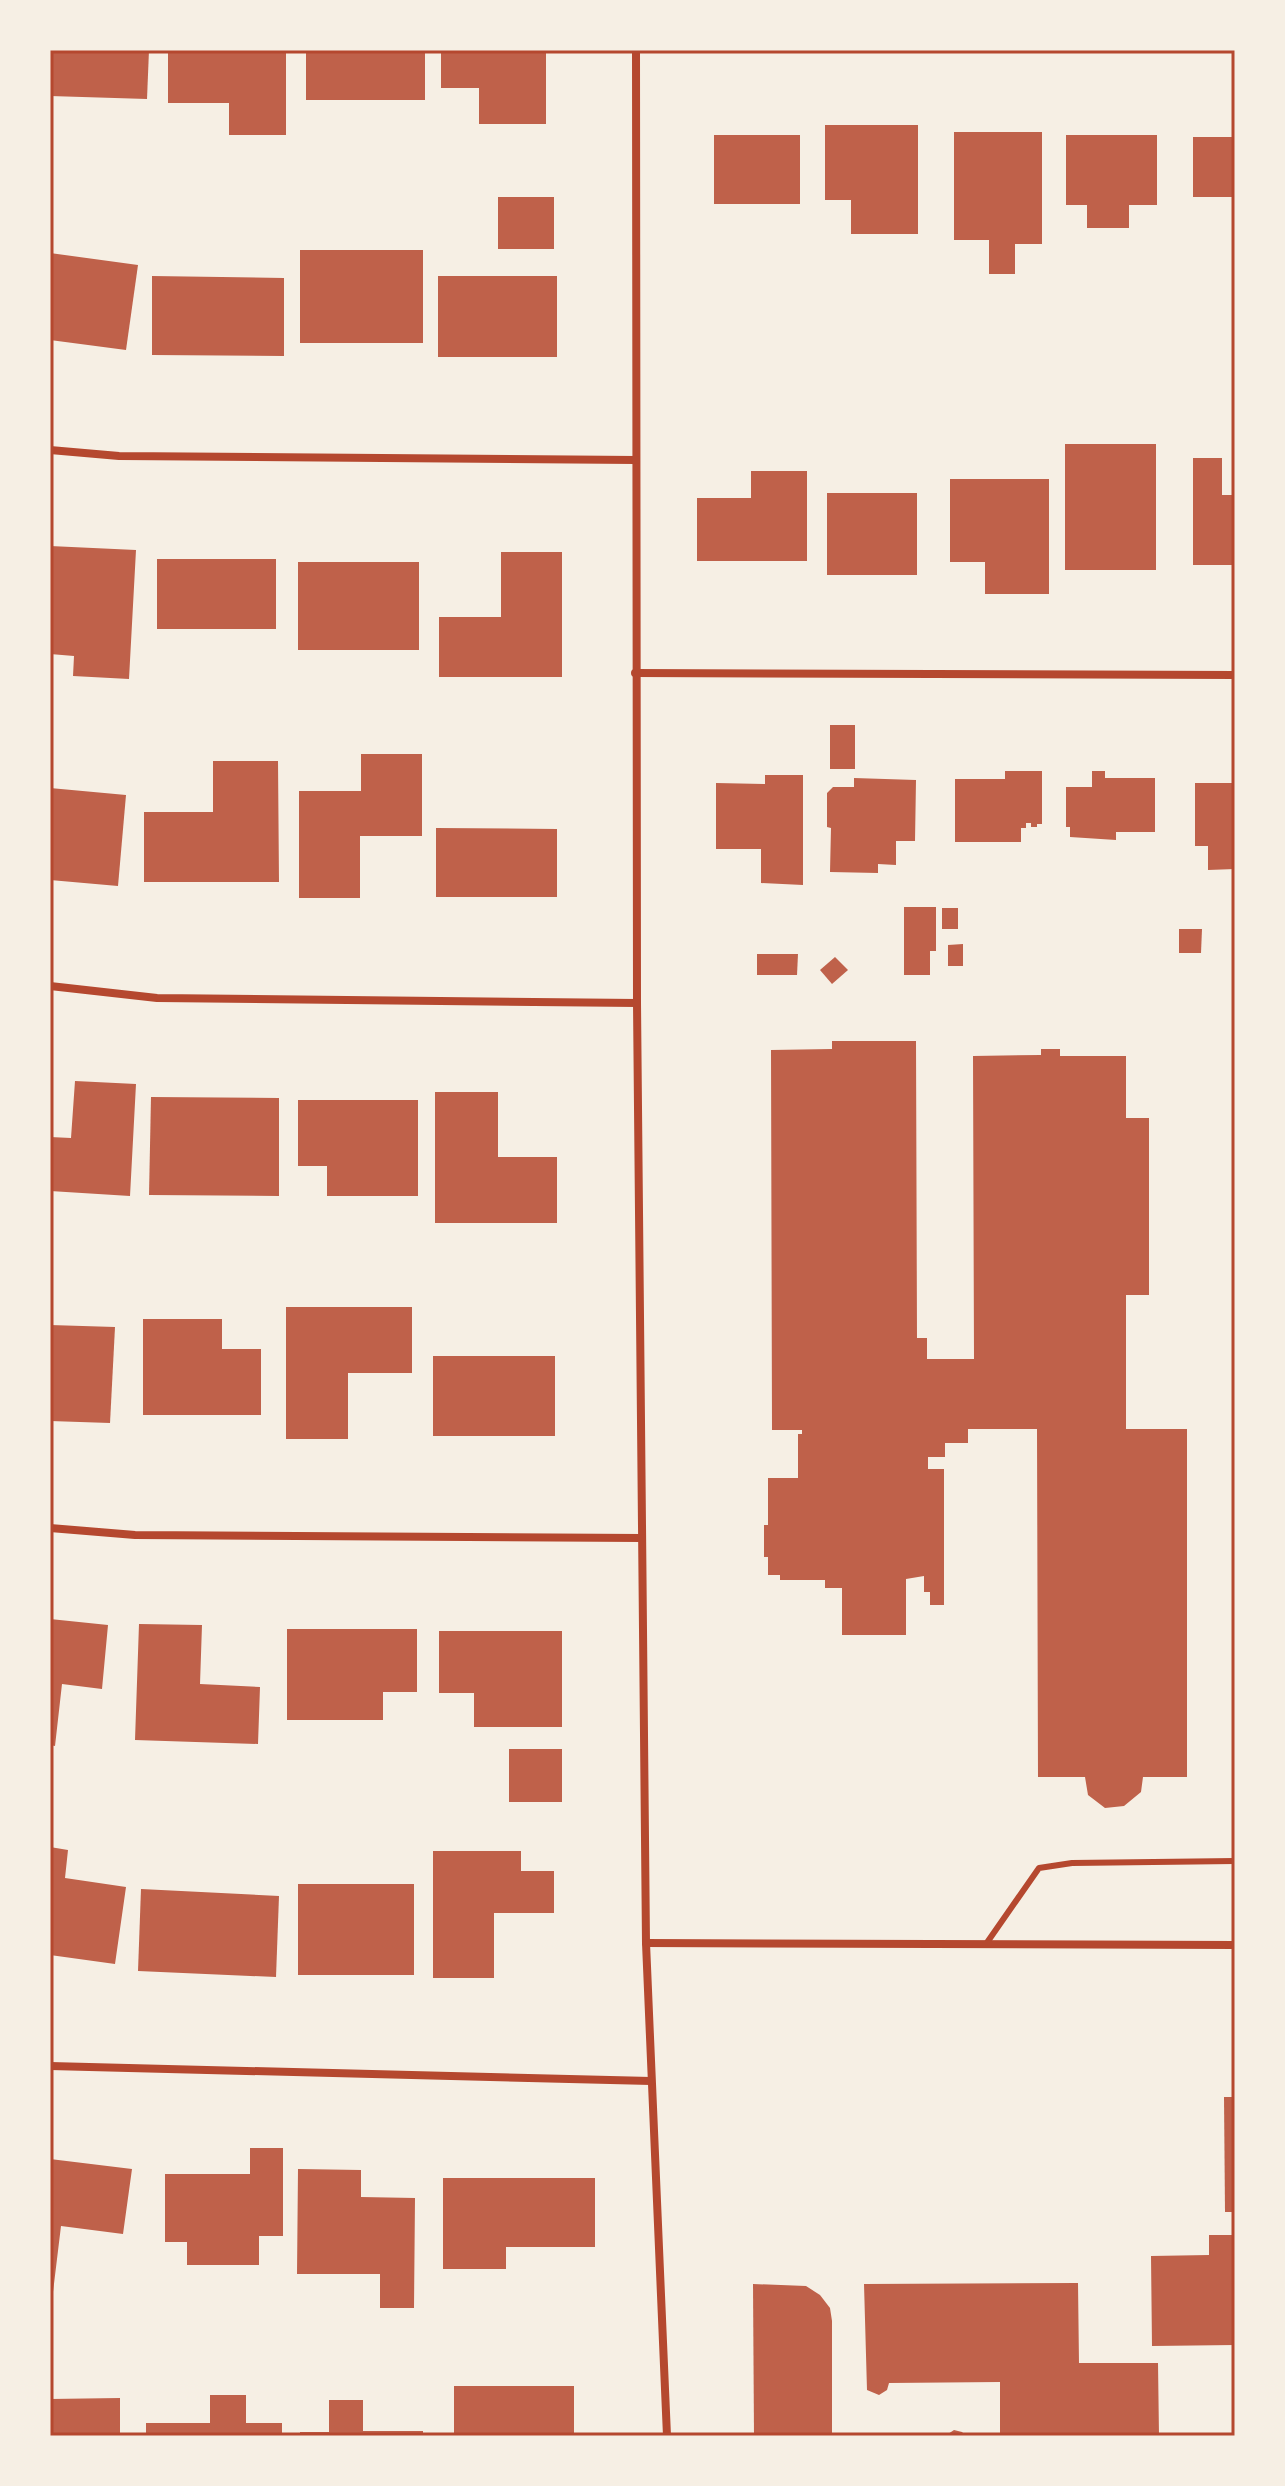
<svg xmlns="http://www.w3.org/2000/svg" width="1285" height="2486" font-family="'Sofia Sans Condensed',sans-serif">
  <rect width="100%" height="100%" fill="#f6efe4"/>
  <g fill="#bf614a">
    <path d="M50 50H149L147 99 50 96Z"/>
    <path d="M168 50H286V135H229V103H168Z"/>
    <rect x="306" y="50" width="119" height="50"/>
    <path d="M441 50H546V124H479V88H441Z"/>
    <path d="M825 125H918V234H851V200H825Z"/>
    <path d="M954 132H1042V244H1015V274H989V240H954Z"/>
    <rect x="714" y="135" width="86" height="69"/>
    <path d="M1066 135H1157V205H1129V228H1087V205H1066Z"/>
    <rect x="1193" y="137" width="42" height="60"/>
    <rect x="498" y="197" width="56" height="52"/>
    <rect x="300" y="250" width="123" height="93"/>
    <path d="M50 253 138 265 126 350 50 340Z"/>
    <path d="M152 276 284 278V356L152 355Z"/>
    <rect x="438" y="276" width="119" height="81"/>
    <rect x="1065" y="444" width="91" height="126"/>
    <path d="M1193 458H1222V495H1235V565H1193Z"/>
    <path d="M751 471H807V561H697V498H751Z"/>
    <path d="M950 479H1049V594H985V562H950Z"/>
    <rect x="827" y="493" width="90" height="82"/>
    <path d="M50 546 136 550 129 679 73 676 74 656 50 654Z"/>
    <path d="M501 552H562V677H439V617H501Z"/>
    <rect x="157" y="559" width="119" height="70"/>
    <rect x="298" y="562" width="121" height="88"/>
    <rect x="830" y="725" width="25" height="44"/>
    <path d="M361 754H422V836H360V898H299V791H361Z"/>
    <path d="M213 761H278L279 882H144V812H213Z"/>
    <path d="M1005 771H1042V824H1037V827H1031V823H1026V828H1021V842H955V779H1005Z"/>
    <path d="M1092 771H1105V778H1155V832H1116V840L1070 837V827H1066V787H1092Z"/>
    <path d="M765 775H803V885L761 883V849H716V783L765 784Z"/>
    <path d="M854 778 916 780 915 841H896V865L878 864V873L830 872 831 828 827 827V793L833 787H854Z"/>
    <path d="M1195 783H1235V869L1208 870V846H1195Z"/>
    <path d="M50 788 126 795 118 886 50 880Z"/>
    <path d="M436 828 557 829V897H436Z"/>
    <path d="M904 907H936V951H930V975H904Z"/>
    <rect x="942" y="908" width="16" height="21"/>
    <path d="M1179 929H1202L1201 953H1179Z"/>
    <path d="M963 944V966H948V945Z"/>
    <path d="M757 954H798L797 975H757Z"/>
    <path d="M835 957 848 970 832 984 820 970Z"/>
    <path d="M832 1041H916L917 1338H927V1359H974L973 1056 1041 1055V1049H1060V1056H1126V1118H1149V1295H1126V1429H1187V1777H1143L1141 1792 1124 1806 1105 1808 1088 1795 1085 1777H1038L1037 1429H968V1443H945V1457H928V1469H944V1605H930V1592H924V1576L906 1579V1635H842V1588H825V1580H780V1575H768V1557H764V1525H768V1478H798V1434H802V1430H772L771 1050 832 1049Z"/>
    <path d="M75 1081 136 1084 130 1196 50 1191V1137L71 1138Z"/>
    <path d="M435 1092H498V1157H557V1223H435Z"/>
    <path d="M151 1097 279 1098V1196L149 1195Z"/>
    <path d="M298 1100H418V1196H327V1166H298Z"/>
    <path d="M286 1307H412V1373H348V1439H286Z"/>
    <path d="M143 1319H222V1349H261V1415H143Z"/>
    <path d="M50 1325 115 1327 110 1423 50 1421Z"/>
    <rect x="433" y="1356" width="122" height="80"/>
    <path d="M50 1619 108 1625 102 1689 62 1684 55 1746 50 1745Z"/>
    <path d="M139 1624 202 1625 200 1684 260 1687 258 1744 135 1740Z"/>
    <path d="M287 1629H417V1692H383V1720H287Z"/>
    <path d="M439 1631H562V1727H474V1693H439Z"/>
    <rect x="509" y="1749" width="53" height="53"/>
    <path d="M50 1847 68 1850 65 1878 126 1887 115 1964 50 1955Z"/>
    <path d="M433 1851H521V1871H554V1913H494V1978H433Z"/>
    <rect x="298" y="1884" width="116" height="91"/>
    <path d="M141 1889 279 1896 276 1977 138 1971Z"/>
    <path d="M1224 2097H1235V2212H1225Z"/>
    <path d="M250 2148H283V2236H259V2265H187V2242H165V2174H250Z"/>
    <path d="M50 2159 132 2169 123 2234 61 2226 53 2292H50Z"/>
    <path d="M298 2169 361 2170V2197L415 2198 414 2308H380V2274H297Z"/>
    <path d="M443 2178H595V2247H506V2269H443Z"/>
    <path d="M1209 2235H1235V2345L1152 2346 1151 2256 1209 2255Z"/>
    <path d="M1078 2283 1079 2363H1158L1159 2436H1000V2382L889 2383 887 2390 879 2395 867 2390 864 2284Z"/>
    <path d="M753 2284 806 2286 820 2295 830 2308 832 2321V2436H754Z"/>
    <rect x="454" y="2386" width="120" height="50"/>
    <path d="M210 2395H246V2423H282V2436H146V2423H210Z"/>
    <path d="M120 2398V2436H50V2399Z"/>
    <path d="M329 2400H363V2431H423V2436H300V2432H329Z"/>
    <path d="M954 2430 962 2432 966 2436H945Z"/>
  </g>
  <g fill="none" stroke-linecap="round" stroke-linejoin="round">
    <path stroke="#b5482f" stroke-width="6" d="M986 1944 1039 1868 1072 1863 1235 1861"/>
    <g stroke="#b5482f" stroke-width="8">
      <path d="M636 50 637 1003 646 1943 667 2436"/>
      <path d="M50 450 119 456 636 460"/>
      <path d="M635 673 1235 675"/>
      <path d="M50 986 157 998 637 1003"/>
      <path d="M50 1528 135 1535 642 1538"/>
      <path d="M646 1943 1235 1945"/>
      <path d="M50 2066 651 2081"/>
    </g>
  </g>
  <rect width="1285" height="2486" fill="none" stroke="#f6efe4" stroke-width="104"/>
  <rect x="52" y="52" width="1181" height="2382" fill="none" stroke="#b5482f" stroke-width="3"/>
</svg>
